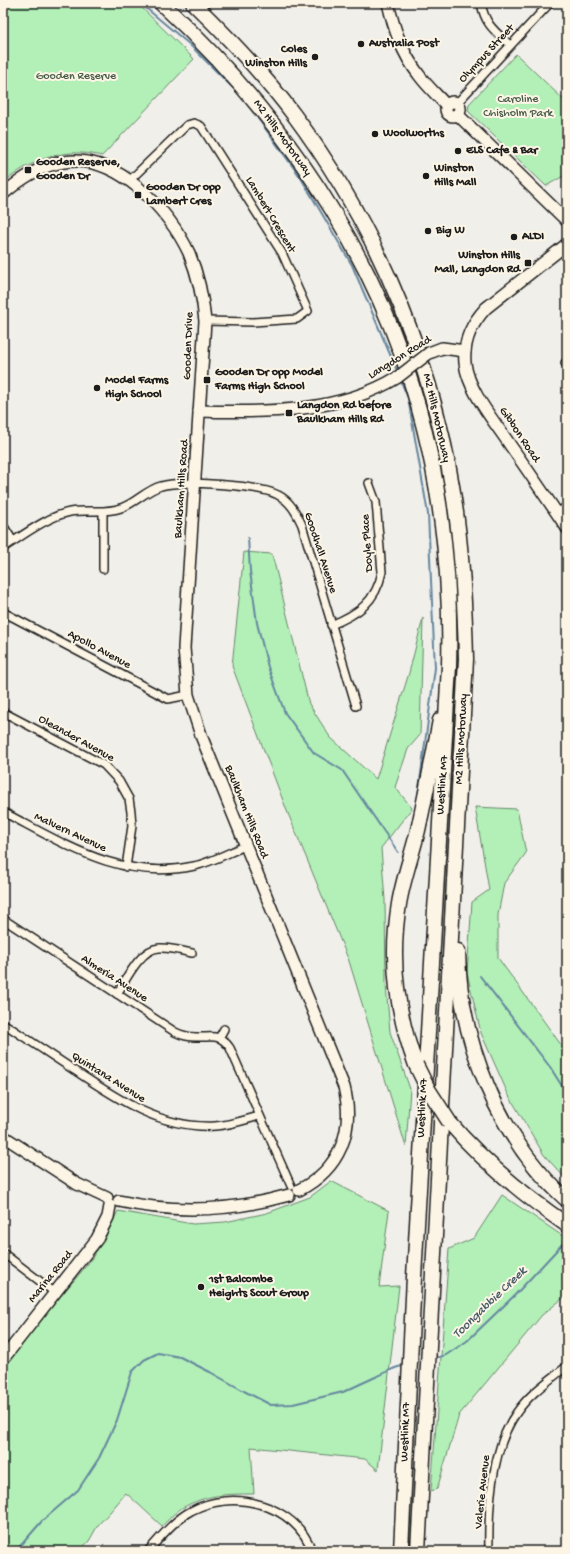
<svg xmlns="http://www.w3.org/2000/svg" width="570" height="1554" font-family="'Gochi Hand',sans-serif">
  <rect width="100%" height="100%" fill="#f1efea"/>
  <filter id="ink" filterUnits="userSpaceOnUse"><feTurbulence type="fractalNoise" baseFrequency=".025" numOctaves="2"/><feDisplacementMap in="SourceGraphic" scale="8" xChannelSelector="R" yChannelSelector="G"/><feConvolveMatrix kernelMatrix="1 2 1 2 8 2 1 2 1" color-interpolation-filters="sRGB"/></filter>
  <g filter="url(#ink)">
    <g fill="#b2f0b7" stroke="#67866a">
      <path d="M3 3H137L194 59 102 156C73 149 50 154 24 168 17 172 11 178 3 181Z"/>
      <path d="M516 54 567 103V174L546 186 468 111 469 104Z"/>
      <path d="M244 552 272 554 309 704 330 737 376 779 409 673 423 618 420 735 408 749 395 787 412 808 381 848 385 900 386 985 390 1032 410 1089 406 1147 349 961 287 811 232 666Z"/>
      <path d="M475 807 517 809 526 853 504 883 498 915V958L567 1053V1180L544 1155 508 1094 481 1033 467 973 472 902 489 890Z"/>
      <path d="M331 1181 389 1211 379 1287 399 1286 378 1470 365 1459 251 1447 254 1494C227 1494 207 1494 182 1508 175 1512 168 1520 162 1526L126 1493 110 1512 98 1525 89 1541 79 1551H3V1368L11 1355 87 1265 104 1240 118 1211 193 1224 225 1222 267 1213 310 1197Z"/>
      <path d="M502 1195 567 1239V1295L542 1315 459 1415 437 1489 431 1491 449 1249 474 1238Z"/>
    </g>
    <g fill="none" stroke-linecap="round" stroke-linejoin="round">
      <g stroke="#66879f" stroke-width="2">
        <path d="M140 3 189 44 239 94"/>
        <path d="M246 102 301 178 352 265 398 373"/>
        <path d="M400 379 408 398 428 514 435 668 418 796"/>
        <path d="M248 538 250 571 257 623 268 667 285 713 314 753 342 770 398 852"/>
        <path d="M480 976 550 1067 567 1094"/>
        <path d="M435 1358 446 1355 467 1341 515 1295 567 1239"/>
        <path d="M16 1551 42 1521 78 1490 99 1458 117 1420 132 1372 144 1360 158 1353 180 1357 210 1372 244 1391 271 1405 293 1404 343 1392 395 1368 405 1365"/>
      </g>
      <g stroke="#1c1c1c" stroke-width="10">
        <g id="street">
          <path d="M481 3C485 25 495 31 510 45"/>
          <path d="M457 103 550 3"/>
          <path d="M129 181 187 125 194 123 201 126 282 253 308 311 297 319 253 322 205 321"/>
          <path d="M567 361 565 363 567 365"/>
          <path d="M103 512V569"/>
          <path d="M557 513 567 506"/>
          <path d="M3 525 13 541"/>
          <path d="M3 548C22 536 48 516 70 512 87 509 104 514 121 508 136 503 146 490 161 486 179 480 261 485 278 495 290 501 296 512 302 525L356 706"/>
          <path d="M3 612 168 699 188 695"/>
          <path d="M331 625C358 614 376 602 382 572L376 502 369 483"/>
          <path d="M3 712 104 765 119 781 129 799 131 812 132 826 126 867"/>
          <path d="M3 812C65 844 121 882 194 866 210 863 230 852 245 846"/>
          <path d="M3 919 175 1032C181 1035 188 1037 196 1037 211 1038 219 1032 230 1048L291 1186"/>
          <path d="M117 994C126 980 140 949 159 948 170 947 182 951 192 953"/>
          <path d="M3 1023C27 1039 50 1054 74 1070 117 1099 161 1129 215 1126 230 1125 245 1120 259 1116"/>
          <path d="M219 1038 224 1029"/>
          <path d="M3 1253 54 1292"/>
          <path d="M148 1551C161 1537 174 1520 191 1511 232 1488 296 1504 312 1551"/>
          <path d="M489 1551C488 1507 491 1448 517 1412 530 1393 550 1380 567 1366"/>
        </g>
      </g>
      <g stroke="#1c1c1c" stroke-width="14">
        <g id="secondary">
          <path d="M388 3C394 29 402 53 419 75 427 86 437 95 446 105"/>
          <circle cx="453" cy="109" r="7"/>
          <path d="M457 114 567 221"/>
          <path d="M3 194C21 179 41 165 64 162 117 153 169 210 189 253 198 275 203 298 205 321L184 648 188 695 202 738 344 1087C355 1131 340 1169 299 1190"/>
          <path d="M567 244 486 308C472 323 463 341 465 363 468 391 495 422 510 445 529 472 548 500 567 528"/>
          <path d="M429 353 442 348 465 351"/>
          <path d="M199 411C265 413 340 413 398 377"/>
          <path d="M3 1136 77 1184 107 1198"/>
          <path d="M119 1201C177 1214 232 1211 289 1195"/>
          <path d="M3 1359 97 1239 108 1217 110 1206"/>
        </g>
      </g>
      <g stroke="#1c1c1c" stroke-width="17">
        <g id="highway">
          <path d="M161 3C265 99 353 219 401 353 437 451 452 562 449 666L414 1277 401 1551"/>
          <path d="M193 3C228 37 265 76 294 115 381 232 439 375 457 520 463 566 465 613 466 659L418 1551"/>
          <path d="M458 951C459 1040 499 1140 567 1200"/>
          <path d="M416 1065C396 1012 390 959 399 904 403 879 412 855 418 830 426 794 433 757 440 720"/>
          <path d="M450 1123C484 1163 524 1195 567 1225"/>
        </g>
      </g>
      <use href="#street" stroke="#fcf5e5" stroke-width="7"/>
      <use href="#secondary" stroke="#fcf5e5" stroke-width="11"/>
      <use href="#highway" stroke="#fcf5e5" stroke-width="14"/>
      <g stroke="#1c1c1c" stroke-width="14" stroke-linecap="butt">
        <path id="secondary-bridge" d="M398 377 429 353"/>
      </g>
      <g stroke="#1c1c1c" stroke-width="17" stroke-linecap="butt">
        <path id="highway-bridge" d="M416 1065 428 1089 450 1123"/>
      </g>
      <use href="#secondary-bridge" stroke="#fcf5e5" stroke-width="11"/>
      <use href="#highway-bridge" stroke="#fcf5e5" stroke-width="14"/>
    </g>
  </g>
  <g fill="#1c1c1c" stroke="#fcf5e5" stroke-width="1.5">
    <circle cx="361" cy="44" r="4"/>
    <circle cx="315" cy="57" r="4"/>
    <circle cx="375" cy="134" r="4"/>
    <circle cx="458" cy="151" r="4"/>
    <rect x="24" y="166" width="8" height="8" rx="2"/>
    <circle cx="426" cy="176" r="4"/>
    <rect x="134" y="191" width="8" height="8" rx="2"/>
    <circle cx="428" cy="231" r="4"/>
    <circle cx="514" cy="237" r="4"/>
    <rect x="524" y="259" width="8" height="8" rx="2"/>
    <rect x="203" y="376" width="8" height="8" rx="2"/>
    <circle cx="97" cy="388" r="4"/>
    <rect x="285" y="409" width="8" height="8" rx="2"/>
    <circle cx="201" cy="1287" r="4"/>
  </g>
  <g text-anchor="middle" dominant-baseline="central" stroke-width="4" stroke-linejoin="round" paint-order="stroke">
    <g font-size="12" font-weight="bold" fill="#1c1c1c" stroke="#fcf5e5" text-anchor="start">
      <text x="369" y="44">Australia Post</text>
      <text x="307" y="50" text-anchor="end">Coles<tspan x="307" dy="14">Winston Hills</tspan></text>
      <text x="383" y="134">Woolworths</text>
      <text x="466" y="151">ELS Cafe &amp; Bar</text>
      <text x="36" y="163">Gooden Reserve,<tspan x="36" dy="14">Gooden Dr</tspan></text>
      <text x="434" y="169">Winston<tspan x="434" dy="14">Hills Mall</tspan></text>
      <text x="146" y="188">Gooden Dr opp<tspan x="146" dy="14">Lambert Cres</tspan></text>
      <text x="436" y="231">Big W</text>
      <text x="522" y="237">ALDI</text>
      <text x="520" y="256" text-anchor="end">Winston Hills<tspan x="520" dy="14">Mall, Langdon Rd</tspan></text>
      <text x="215" y="373">Gooden Dr opp Model<tspan x="215" dy="14">Farms High School</tspan></text>
      <text x="105" y="381">Model Farms<tspan x="105" dy="14">High School</tspan></text>
      <text x="297" y="406">Langdon Rd before<tspan x="297" dy="14">Baulkham Hills Rd</tspan></text>
      <text x="209" y="1280">1st Balcombe<tspan x="209" dy="14">Heights Scout Group</tspan></text>
    </g>
    <g font-size="12" fill="#1c1c1c" stroke="#fcf5e5">
      <text transform="translate(487 54) rotate(-47)">Olympus Street</text>
      <text transform="translate(282 138) rotate(54)">M2 Hills Motorway</text>
      <text transform="translate(270 215) rotate(59)">Lambert Crescent</text>
      <text transform="translate(189 346) rotate(-88)">Gooden Drive</text>
      <text transform="translate(400 358) rotate(-32)">Langdon Road</text>
      <text transform="translate(436 418) rotate(77)">M2 Hills Motorway</text>
      <text transform="translate(519 435) rotate(56)">Gibbon Road</text>
      <text transform="translate(182 489) rotate(-86)">Baulkham Hills Road</text>
      <text transform="translate(368 543) rotate(-94)">Doyle Place</text>
      <text transform="translate(320 553) rotate(72)">Goodhall Avenue</text>
      <text transform="translate(99 650) rotate(28)">Apollo Avenue</text>
      <text transform="translate(76 739) rotate(29)">Oleander Avenue</text>
      <text transform="translate(462 739) rotate(-87)">M2 Hills Motorway</text>
      <text transform="translate(443 785) rotate(-86)">Westlink M7</text>
      <text transform="translate(246 812) rotate(68)">Baulkham Hills Road</text>
      <text transform="translate(70 833) rotate(25)">Malvern Avenue</text>
      <text transform="translate(114 979) rotate(33)">Almeria Avenue</text>
      <text transform="translate(108 1078) rotate(32)">Quintana Avenue</text>
      <text transform="translate(423 1108) rotate(-87)">Westlink M7</text>
      <text transform="translate(51 1277) rotate(-51)">Marina Road</text>
      <text transform="translate(406 1432) rotate(-88)">Westlink M7</text>
      <text transform="translate(483 1492) rotate(-84)">Valerie Avenue</text>
    </g>
    <g font-size="12" fill="#495c4a" stroke="#fcf5e5">
      <text x="76" y="77">Gooden Reserve</text>
      <text x="518" y="100">Caroline<tspan x="518" dy="14">Chisholm Park</tspan></text>
    </g>
    <g font-size="13" font-style="italic" fill="#475b69" stroke="#fcf5e5">
      <text transform="translate(490 1303) rotate(-44)">Toongabbie Creek</text>
    </g>
  </g>
  <rect width="570" height="1554" fill="none" stroke="#fcf5e5" stroke-width="16"/>
  <rect x="8" y="8" width="554" height="1538" fill="none" stroke="#1c1c1c" stroke-width="1.5" filter="url(#ink)"/>
</svg>
